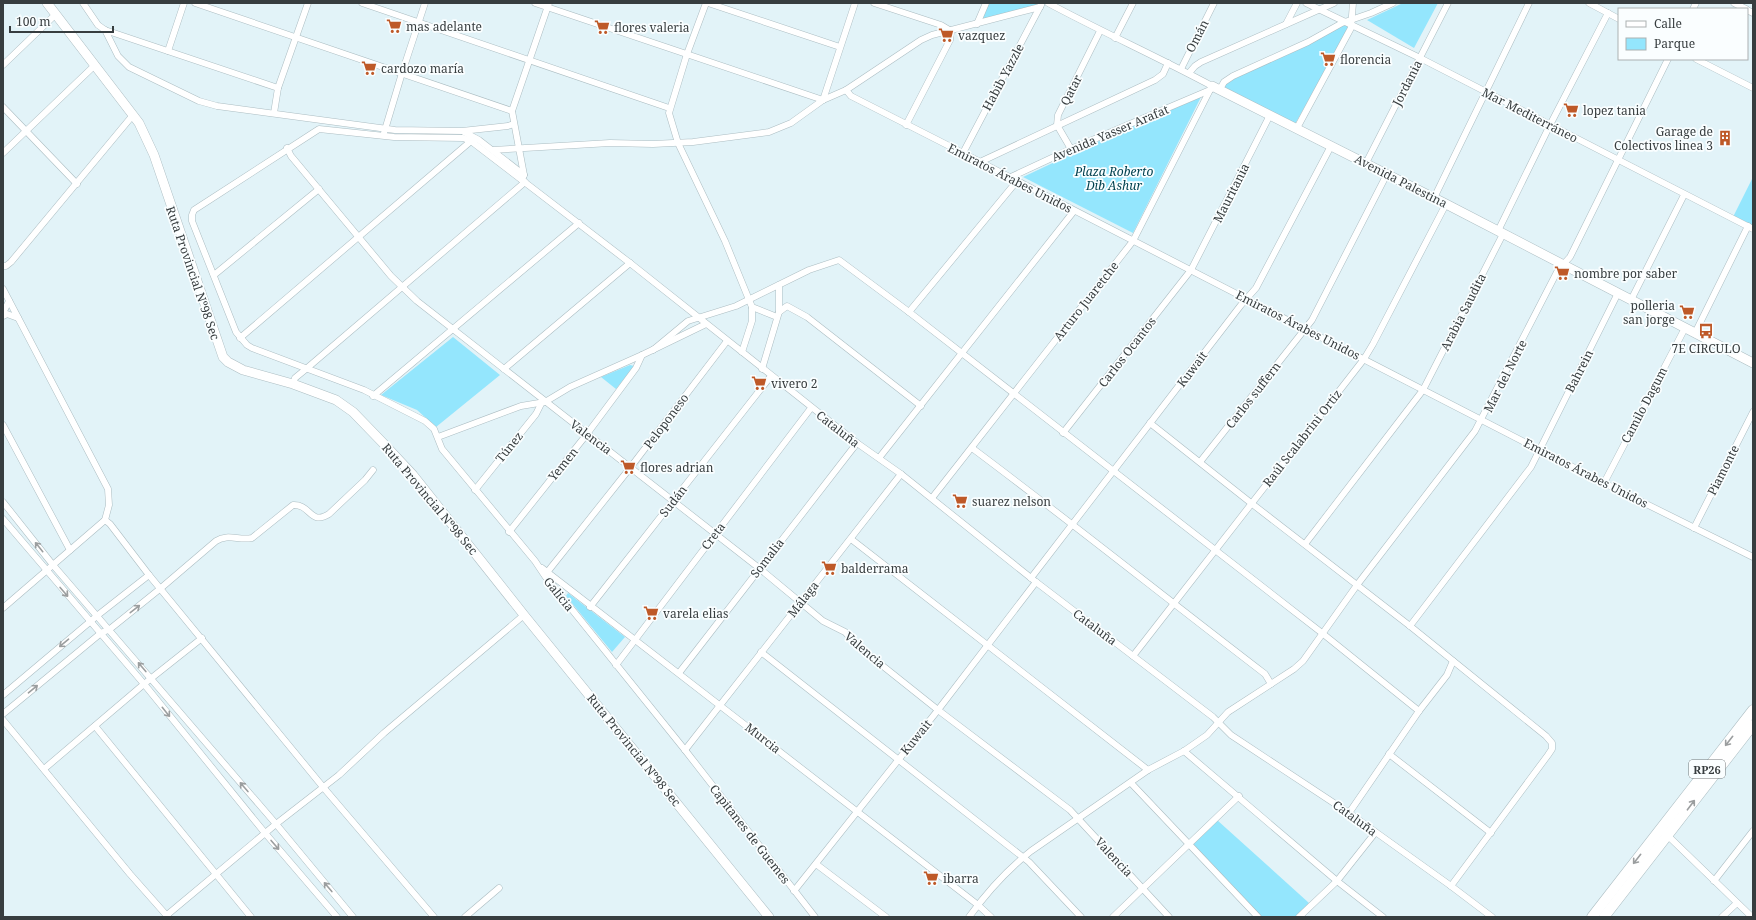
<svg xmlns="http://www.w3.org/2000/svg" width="1756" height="920" font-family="'Noto Serif',serif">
  <rect width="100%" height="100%" fill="#e2f3f8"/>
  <g fill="#94e6fd">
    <path d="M987 3H1044L1040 6 978 23Z"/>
    <path d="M1403 3H1438L1414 48 1367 20Z"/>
    <path d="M1345 24 1350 26 1295 124 1221 89 1225 83Z"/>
    <path d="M1201 97 1133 233 1023 177 1112 135Z"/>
    <path d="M1753 177V227L1733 217Z"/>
    <path d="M453 337 500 375 436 427 417 410 381 395Z"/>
    <path d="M630 365 634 366 616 389 601 377Z"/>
    <path d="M568 593 625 637 612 652 566 596Z"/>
    <path d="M1217 820 1309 903 1296 917H1260L1191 845Z"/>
  </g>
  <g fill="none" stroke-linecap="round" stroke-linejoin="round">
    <g stroke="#acbdc2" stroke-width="7">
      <g id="street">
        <path d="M83 3 98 25 105 30 278 88"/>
        <path d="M195 3 512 111"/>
        <path d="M362 3 669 108"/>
        <path d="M535 3 823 100"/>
        <path d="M706 3 687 54 669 113 678 143 725 241 752 307V321L742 352"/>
        <path d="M708 3 840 47"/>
        <path d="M874 3 941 25 951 31 950 40 906 125"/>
        <path d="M1306 3 1420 58 1753 229"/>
        <path d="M1589 3 1619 19"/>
        <path d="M1734 3 1746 9"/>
        <path d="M1693 9 1696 3"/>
        <path d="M1747 10 1753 13"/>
        <path d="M977 24 986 3"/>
        <path d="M1286 24 1297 3"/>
        <path d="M105 30 118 56 129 67 199 101 217 106 395 130 462 131 508 126 514 124"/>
        <path d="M1115 38 1133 3"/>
        <path d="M168 51 184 3"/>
        <path d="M1696 59 1753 88"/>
        <path d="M3 65 55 15"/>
        <path d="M1181 69 1214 3"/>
        <path d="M1189 73 1195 66 1201 62 1334 3"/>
        <path d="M1220 89 1224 82 1233 76 1308 42 1342 23 1371 13 1393 3"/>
        <path d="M846 90 851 96 963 153 1604 483 1753 557"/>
        <path d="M823 100 855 3"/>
        <path d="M3 107 77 184"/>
        <path d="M274 113 278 88 308 3"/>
        <path d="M1297 128 1351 28 1353 3"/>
        <path d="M464 132 479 140 524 175"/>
        <path d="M384 133 402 73 425 3"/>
        <path d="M287 148 291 156 391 276 417 301 759 568 823 621 845 632 859 647 938 710 1070 810 1169 917"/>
        <path d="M1071 149 1057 125 1058 115 1100 31"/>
        <path d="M493 150 610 143 653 144 693 142 769 132 791 123 823 100 846 90 921 40 932 35 1040 7"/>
        <path d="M3 153 94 66"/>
        <path d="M963 153 1041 5"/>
        <path d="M980 162 1155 80 1163 74 1168 63"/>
        <path d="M1366 163 1448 3"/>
        <path d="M1011 177 1071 149 1210 90"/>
        <path d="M522 180 524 175 512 111 549 3"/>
        <path d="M1434 198 1529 3"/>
        <path d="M1498 231 1550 125 1608 13"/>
        <path d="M3 266H6L11 262 133 115"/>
        <path d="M214 275 319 189"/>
        <path d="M3 289 108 489 109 505 105 520"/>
        <path d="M1631 300 1684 195"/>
        <path d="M752 307 777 317"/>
        <path d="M779 312V285"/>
        <path d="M909 312 1017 181"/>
        <path d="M3 313 9 301"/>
        <path d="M3 316 7 314 18 318"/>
        <path d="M1695 333 1748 226"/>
        <path d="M240 338 471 141"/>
        <path d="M653 350 688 321 736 306 809 270 839 260 909 312 1322 633 1419 711"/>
        <path d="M504 369 630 263"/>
        <path d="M762 369 779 312 787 306 807 317 921 406"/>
        <path d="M293 384 295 378 306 369 525 182"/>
        <path d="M373 396 579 223"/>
        <path d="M1150 423 1251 503 1410 626 1546 736 1552 743V749L1548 755 1451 886"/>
        <path d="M3 425 70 550"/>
        <path d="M1063 433 1191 270 1270 115"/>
        <path d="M438 437 521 406 545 402 570 387 642 355 706 324"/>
        <path d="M972 448C1071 522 1167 599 1265 674L1271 684"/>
        <path d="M879 458 1074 211"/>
        <path d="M1200 462 1312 320 1387 174"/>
        <path d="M1604 483 1685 328"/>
        <path d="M475 490 536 414 541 404"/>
        <path d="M932 498 1133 241 1212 86C1158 57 1102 32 1048 3"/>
        <path d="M3 502 53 565 276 824 353 917"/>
        <path d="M3 519 144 684 265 833 337 917"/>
        <path d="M1694 528 1753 412"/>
        <path d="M509 532 587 434 636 368 642 355"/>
        <path d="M851 539 1148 770"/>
        <path d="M1305 544 1423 390 1503 234"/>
        <path d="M542 568 978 905 991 917"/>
        <path d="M545 575 630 468 727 341"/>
        <path d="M1031 578 1241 305 1256 288 1331 146"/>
        <path d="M590 607 771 376"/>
        <path d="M3 608 105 520 110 524 149 575 323 787 434 917"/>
        <path d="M1410 626 1531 467 1618 293"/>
        <path d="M761 652 1029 862 1081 917"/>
        <path d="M1133 656 1364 359 1373 344 1446 204"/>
        <path d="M616 665 811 408"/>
        <path d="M679 673 857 443"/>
        <path d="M3 695 98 615 149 575"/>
        <path d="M3 714 101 633 110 629 161 588 216 541C228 533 239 541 252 538L293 505C311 504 310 526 329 514L365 480 373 470"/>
        <path d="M3 720 130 874 168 917"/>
        <path d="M95 726 251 917"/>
        <path d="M685 750 901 474"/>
        <path d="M1184 751 1337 881 1383 917"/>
        <path d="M1389 754 1491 833"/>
        <path d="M44 769 144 684 202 638"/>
        <path d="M1131 783 1258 917"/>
        <path d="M1349 813 1419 711 1447 675 1453 661"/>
        <path d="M1666 834 1752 917"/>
        <path d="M816 864 886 917"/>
        <path d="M1714 881 1753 831"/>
        <path d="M794 891 938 710 1036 582"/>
        <path d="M167 915 276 824 339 775 384 733 524 615"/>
        <path d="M465 917 499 888"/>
        <path d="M815 917 685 750 545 576 535 561 442 449 434 429 425 421 364 390 252 348 247 345 236 332 192 221V215L194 210 319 129 394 137 463 138 471 141 630 263 857 443 901 474 1036 582 1213 717 1231 735 1349 813 1451 886 1492 917"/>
        <path d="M969 917C987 892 1007 870 1031 851L1148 770 1184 751 1207 735 1228 712 1294 669 1303 661 1357 585 1475 431 1558 270 1570 257 1668 59"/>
        <path d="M1113 917 1239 796"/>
        <path d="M1299 917 1337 881 1375 833"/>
        <path d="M1722 917 1737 903"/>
      </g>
    </g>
    <g stroke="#acbdc2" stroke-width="10">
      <g id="secondary">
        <path d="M47 3 139 123 154 155 223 357 228 362 243 370 293 384 336 400 353 412 383 443 413 475 524 615 769 917"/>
        <path d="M1212 86 1446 204 1753 363"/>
      </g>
    </g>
    <g stroke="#acbdc2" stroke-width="11">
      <g id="primary">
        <path d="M1592 917 1753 710"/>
        <path d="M1604 917 1753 725"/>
      </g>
    </g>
    <use href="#street" stroke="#fff" stroke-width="6"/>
    <use href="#secondary" stroke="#fff" stroke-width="9"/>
    <use href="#primary" stroke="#fff" stroke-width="10"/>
  </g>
  <defs><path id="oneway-shaft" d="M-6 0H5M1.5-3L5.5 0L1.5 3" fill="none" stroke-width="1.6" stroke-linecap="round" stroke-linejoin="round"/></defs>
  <g stroke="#9b9e9f">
    <use href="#oneway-shaft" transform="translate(39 547) rotate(-129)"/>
    <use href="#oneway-shaft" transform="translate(64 592) rotate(49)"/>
    <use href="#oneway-shaft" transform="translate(135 609) rotate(-38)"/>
    <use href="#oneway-shaft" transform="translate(64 643) rotate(140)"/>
    <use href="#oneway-shaft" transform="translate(142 667) rotate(-130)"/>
    <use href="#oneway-shaft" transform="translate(33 689) rotate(-40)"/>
    <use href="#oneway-shaft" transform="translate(166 712) rotate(51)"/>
    <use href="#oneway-shaft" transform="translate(1729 741) rotate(128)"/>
    <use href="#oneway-shaft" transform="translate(244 787) rotate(-131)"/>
    <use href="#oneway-shaft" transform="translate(1691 805) rotate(-53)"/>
    <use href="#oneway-shaft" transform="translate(275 845) rotate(49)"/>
    <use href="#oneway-shaft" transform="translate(1637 859) rotate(128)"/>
    <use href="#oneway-shaft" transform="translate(328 887) rotate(-130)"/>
  </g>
  <defs>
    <g id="supermarket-bare" transform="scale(1.2)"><path d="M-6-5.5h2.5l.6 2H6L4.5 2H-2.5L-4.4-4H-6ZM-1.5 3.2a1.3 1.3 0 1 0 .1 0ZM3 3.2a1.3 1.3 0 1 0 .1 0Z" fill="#be5928" stroke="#fafeff" stroke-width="2.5" paint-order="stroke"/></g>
    <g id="building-bare" transform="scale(1.2)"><path d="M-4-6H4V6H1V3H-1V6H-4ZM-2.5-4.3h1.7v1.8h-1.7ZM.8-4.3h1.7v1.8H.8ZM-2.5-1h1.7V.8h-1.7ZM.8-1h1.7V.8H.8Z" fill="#be5928" stroke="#fafeff" stroke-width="2.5" paint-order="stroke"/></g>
    <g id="bus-bare" transform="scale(1.2)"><path d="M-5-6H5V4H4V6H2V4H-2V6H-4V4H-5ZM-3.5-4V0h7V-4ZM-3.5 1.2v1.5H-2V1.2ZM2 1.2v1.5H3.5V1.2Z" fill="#be5928" stroke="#fafeff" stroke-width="2.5" paint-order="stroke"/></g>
  </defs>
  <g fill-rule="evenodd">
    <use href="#supermarket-bare" x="394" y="26"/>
    <use href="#supermarket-bare" x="602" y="27"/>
    <use href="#supermarket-bare" x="946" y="35"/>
    <use href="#supermarket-bare" x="1328" y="59"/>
    <use href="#supermarket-bare" x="369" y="68"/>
    <use href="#supermarket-bare" x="1571" y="110"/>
    <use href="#building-bare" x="1725" y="138"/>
    <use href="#supermarket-bare" x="1562" y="273"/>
    <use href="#supermarket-bare" x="1687" y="312"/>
    <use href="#bus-bare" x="1706" y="331"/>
    <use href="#supermarket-bare" x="759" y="383"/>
    <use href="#supermarket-bare" x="628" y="467"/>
    <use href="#supermarket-bare" x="960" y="501"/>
    <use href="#supermarket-bare" x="829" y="568"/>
    <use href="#supermarket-bare" x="651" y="613"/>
    <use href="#supermarket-bare" x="931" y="878"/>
  </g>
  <g text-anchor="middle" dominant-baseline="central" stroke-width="3.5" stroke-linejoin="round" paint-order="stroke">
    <rect fill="#fafeff" stroke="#727779" stroke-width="1" x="1689" y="760" width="36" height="18" rx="3"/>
    <g font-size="11" font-weight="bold" fill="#373d3f">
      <text x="1707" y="769">RP26</text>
    </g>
    <g font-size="12" fill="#373d3f" stroke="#fafeff" text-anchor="start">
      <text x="406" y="26">mas adelante</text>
      <text x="614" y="27">flores valeria</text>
      <text x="958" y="35">vazquez</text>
      <text x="1340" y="59">florencia</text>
      <text x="381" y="68">cardozo maría</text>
      <text x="1583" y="110">lopez tania</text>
      <text x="1713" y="131" text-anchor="end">Garage de<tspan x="1713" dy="14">Colectivos linea 3</tspan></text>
      <text x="1574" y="273">nombre por saber</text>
      <text x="1675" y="305" text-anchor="end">polleria<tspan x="1675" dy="14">san jorge</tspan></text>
      <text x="1706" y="348" text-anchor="middle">7E CIRCULO</text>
      <text x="771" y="383">vivero 2</text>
      <text x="640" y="467">flores adrian</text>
      <text x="972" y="501">suarez nelson</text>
      <text x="841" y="568">balderrama</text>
      <text x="663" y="613">varela elias</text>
      <text x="943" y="878">ibarra</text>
    </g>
    <g font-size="12" fill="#373d3f" stroke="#fafeff">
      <text transform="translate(1197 36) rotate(-63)">Omán</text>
      <text transform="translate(1003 77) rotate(-62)">Habib Yazzle</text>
      <text transform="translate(1407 83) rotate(-63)">Jordania</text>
      <text transform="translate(1071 90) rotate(-63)">Qatar</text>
      <text transform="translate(1530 115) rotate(27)">Mar Mediterráneo</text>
      <text transform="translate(1110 133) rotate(-23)">Avenida Yasser Arafat</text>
      <text transform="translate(1010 178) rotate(27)">Emiratos Árabes Unidos</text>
      <text transform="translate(1401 181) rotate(27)">Avenida Palestina</text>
      <text transform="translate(1231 193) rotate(-63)">Mauritania</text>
      <text transform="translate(193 273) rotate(71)">Ruta Provincial Nº98 Sec</text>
      <text transform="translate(1086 301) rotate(-52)">Arturo Juaretche</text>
      <text transform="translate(1463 312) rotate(-63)">Arabia Saudita</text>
      <text transform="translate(1298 325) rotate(27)">Emiratos Árabes Unidos</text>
      <text transform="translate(1127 352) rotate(-52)">Carlos Ocantos</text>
      <text transform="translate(1192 369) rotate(-53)">Kuwait</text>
      <text transform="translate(1579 371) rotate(-63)">Bahrein</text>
      <text transform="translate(1505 376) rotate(-63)">Mar del Norte</text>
      <text transform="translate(1253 395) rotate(-52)">Carlos suffern</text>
      <text transform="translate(1644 405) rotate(-62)">Camilo Dagum</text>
      <text transform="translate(666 421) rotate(-53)">Peloponeso</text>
      <text transform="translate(838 429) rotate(38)">Cataluña</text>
      <text transform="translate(591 437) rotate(37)">Valencia</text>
      <text transform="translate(1302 438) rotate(-52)">Raúl Scalabrini Ortiz</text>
      <text transform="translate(509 447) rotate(-51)">Túnez</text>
      <text transform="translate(563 464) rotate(-51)">Yemen</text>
      <text transform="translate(1723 470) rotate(-63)">Piamonte</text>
      <text transform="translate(1586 473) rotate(27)">Emiratos Árabes Unidos</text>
      <text transform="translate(430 499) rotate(50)">Ruta Provincial Nº98 Sec</text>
      <text transform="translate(673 501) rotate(-52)">Sudán</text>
      <text transform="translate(713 536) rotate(-53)">Creta</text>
      <text transform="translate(767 558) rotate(-52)">Somalia</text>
      <text transform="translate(559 594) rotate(51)">Galicia</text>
      <text transform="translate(803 599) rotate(-52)">Málaga</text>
      <text transform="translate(1095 627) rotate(37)">Cataluña</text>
      <text transform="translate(865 650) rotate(40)">Valencia</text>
      <text transform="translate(916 737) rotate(-51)">Kuwait</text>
      <text transform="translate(763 738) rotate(38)">Murcia</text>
      <text transform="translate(634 750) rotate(51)">Ruta Provincial Nº98 Sec</text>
      <text transform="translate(1355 818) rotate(36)">Cataluña</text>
      <text transform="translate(750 834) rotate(52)">Capitanes de Guemes</text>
      <text transform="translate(1114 857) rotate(47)">Valencia</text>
    </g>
    <g font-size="12" font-style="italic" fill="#00414f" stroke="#fafeff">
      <text x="1114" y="171">Plaza Roberto<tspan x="1114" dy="14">Dib Ashur</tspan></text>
    </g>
  </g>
  <rect width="1756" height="920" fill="none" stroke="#373d3f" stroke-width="8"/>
  <rect x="1618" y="8" width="130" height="52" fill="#fafeff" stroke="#acb1b2"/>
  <rect x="1626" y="21" width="20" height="6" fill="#ffffff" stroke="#acb1b2"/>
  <text x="1654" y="28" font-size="12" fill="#373d3f">Calle</text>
  <rect x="1626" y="38" width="20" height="12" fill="#94e6fd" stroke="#acb1b2"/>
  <text x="1654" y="48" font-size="12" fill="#373d3f">Parque</text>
  <path d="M10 26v6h103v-6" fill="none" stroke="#373d3f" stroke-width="2"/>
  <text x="16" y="26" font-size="12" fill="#373d3f" stroke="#fafeff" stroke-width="3" paint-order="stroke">100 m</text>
</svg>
